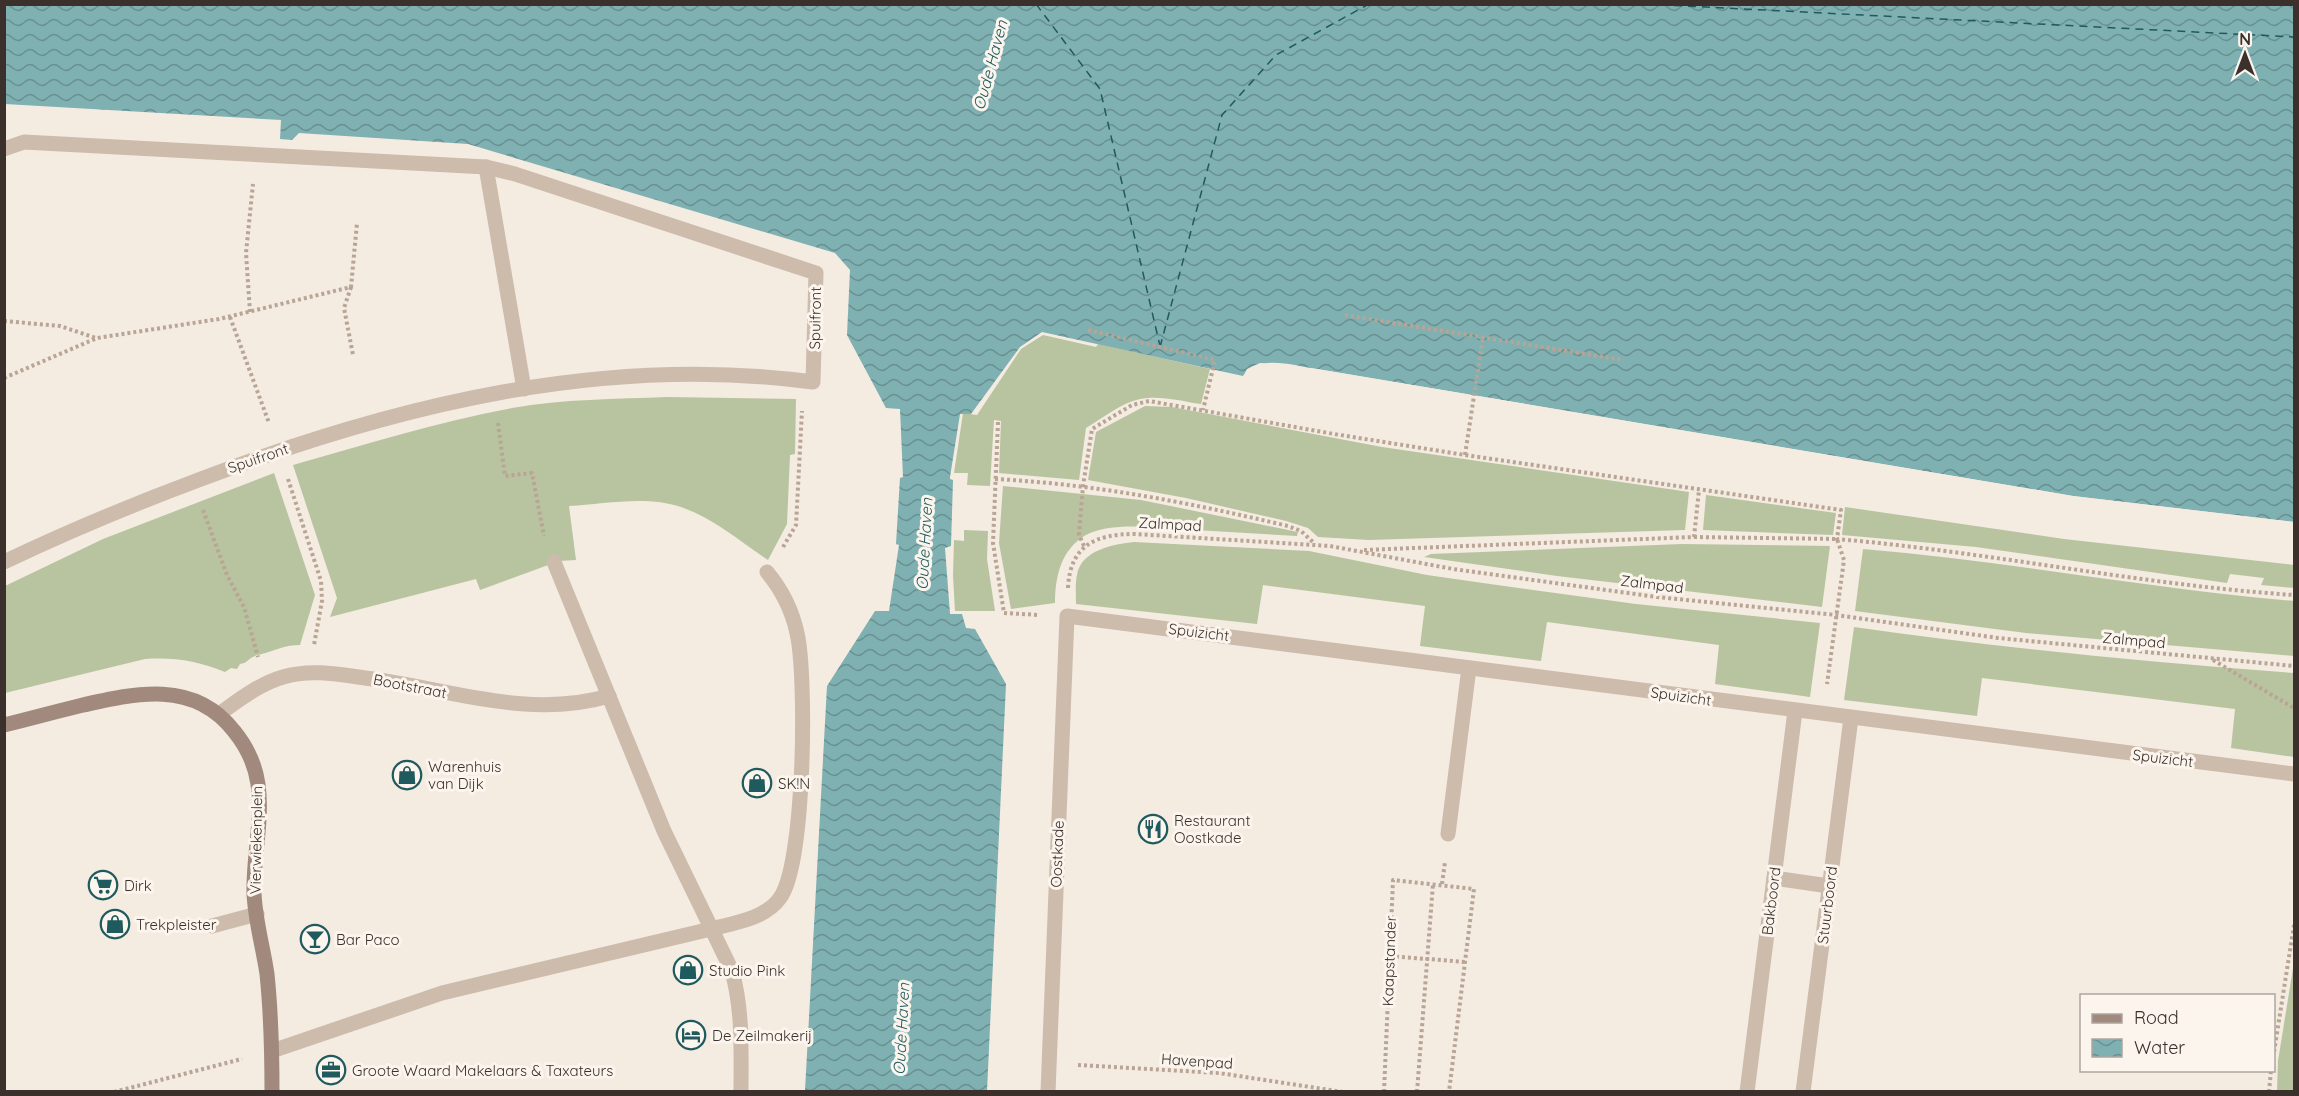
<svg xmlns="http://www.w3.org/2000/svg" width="2299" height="1096" font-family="Quicksand,sans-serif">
  <defs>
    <pattern id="water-waves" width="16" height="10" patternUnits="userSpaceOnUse" patternTransform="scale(1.5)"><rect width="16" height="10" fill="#7fb0b2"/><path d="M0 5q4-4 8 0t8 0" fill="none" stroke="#699091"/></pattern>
  </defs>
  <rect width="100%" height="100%" fill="#f4ebe1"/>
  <g fill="#b8c4a0">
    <path d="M1043 335 1096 347 1098 344 1210 369 1201 404C1181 401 1160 395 1140 399 1121 403 1103 418 1086 428L1079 480 999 473 1001 421 994 420 990 486 967 485 968 473H954L963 413 977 415 1021 349Z"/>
    <path d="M668 397 796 399 795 454 790 455 787 524 768 560C741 542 713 518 681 507 647 495 604 504 569 506L576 560 559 561 480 590 476 579 330 617 337 598 293 465C366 444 438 422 512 408 563 399 616 399 668 397Z"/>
    <path d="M1145 406 1172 407 1382 447 1689 492 1685 530 1369 540 1318 537 1308 528 1286 521 1186 498 1088 480 1096 432Z"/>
    <path d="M274 473 315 595 300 645C285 645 276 650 262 654 258 655 256 655 253 657 247 660 247 663 240 664L237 669 231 668 225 672C198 661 174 657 145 659L5 693V586L103 539Z"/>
    <path d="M1003 486 1141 500 1298 532 1297 536C1263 534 1229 532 1195 530 1165 529 1113 520 1086 535 1061 549 1055 577 1055 603L1011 609 999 543Z"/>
    <path d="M1706 495 1836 513 1833 535 1703 530Z"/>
    <path d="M1845 507 2064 539 2294 565V588L2261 585 2264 578 2230 574 2227 583 1976 547 1842 535Z"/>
    <path d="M964 530 988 531 987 559 995 611H955L953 575 954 540 964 541Z"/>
    <path d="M1134 542 1309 551 1427 575 1490 584 1636 604 1820 623 1810 697 1715 684 1719 645 1547 622 1541 661 1420 646 1425 606 1263 585 1257 624 1076 604C1076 594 1075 584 1077 575 1081 550 1114 544 1134 542Z"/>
    <path d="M1682 544 1830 546 1822 607 1557 576 1424 557 1431 554Z"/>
    <path d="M1863 549C2008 561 2150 589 2294 601V656L2026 633 1855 611Z"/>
    <path d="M1854 627C2000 648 2147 662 2294 673V757L2231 748 2235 709 1982 678 1977 716 1844 700Z"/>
    <path d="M2294 962V1091H2277L2278 1061Z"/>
  </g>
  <path fill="url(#water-waves)" d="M4 5H2294V522L2073 496 1317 369C1297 366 1255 353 1243 376L1042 332 1020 347 971 414H960L950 477V479L953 480 951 546 945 548 950 614H962L966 628 975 629 1006 684 987 1091H805L827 686 875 611H889L899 545 896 544 900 478 903 477 900 409 886 408 847 335 850 270 835 253 468 144 299 133 292 140 280 139 281 120 5 104Z"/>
  <path fill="#f4ebe1" d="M1260 363 1317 369 2073 496 2294 522V525L2072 499 1317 372 1260 366 1251 370 1245 378 1242 379 1247 369Z"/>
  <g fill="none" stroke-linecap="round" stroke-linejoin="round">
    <g stroke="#1f5a5e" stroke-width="1.5" stroke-dasharray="8 6" stroke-linecap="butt">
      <path d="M1036 4 1100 89 1160 346"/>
      <path d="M1646 4 2294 37"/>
      <path d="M1160 347 1222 115 1276 55 1369 4"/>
    </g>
    <g stroke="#b9a596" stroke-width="4" stroke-dasharray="3 3" stroke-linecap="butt">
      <path d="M351 287 344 308 353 355"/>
      <path d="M250 312 246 253 253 184"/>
      <path d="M1345 315 1623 360"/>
      <path d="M230 317 269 423"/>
      <path d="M4 321 60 326 96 338"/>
      <path d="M1088 330 1215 360 1203 410"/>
      <path d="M4 378 97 338 219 319 351 287 357 223"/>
      <path d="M998 422 993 543 1004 613 1039 615"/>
      <path d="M498 423 505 476 532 473 544 536"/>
      <path d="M1465 455 1483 337"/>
      <path d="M288 479 321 581 322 601 314 645"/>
      <path d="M995 479C1095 484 1191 503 1288 526L1301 531 1315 544"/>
      <path d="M203 510 227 575 244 607 258 657"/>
      <path d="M1694 537 1837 539 1844 560 1827 684"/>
      <path d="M1084 546 1079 535 1083 486 1092 429 1132 405 1149 401 1334 434 1465 455 1841 510 1837 539C1990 552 2141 585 2294 595"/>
      <path d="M783 547 796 525 802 411"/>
      <path d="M1364 550 1694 537 1699 490"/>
      <path d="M1068 588C1070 545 1096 534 1135 534L1330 546 1453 569 1657 597 1836 615 1998 638 2294 666"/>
      <path d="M2213 660 2294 708"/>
      <path d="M1442 884 1445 862"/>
      <path d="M1390 956 1465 962"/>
      <path d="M2274 1052 2294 925"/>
      <path d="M1078 1065 1219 1073 1343 1092"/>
      <path d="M114 1092 242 1059"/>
      <path d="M1384 1092 1393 880 1474 889 1449 1092"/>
      <path d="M1417 1092 1433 884"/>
      <path d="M2269 1092 2271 1070"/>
    </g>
    <g stroke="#cdbbac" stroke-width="15">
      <path d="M212 926 257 914"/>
      <path d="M272 1051 442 993 711 929"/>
    </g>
    <g stroke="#cdbbac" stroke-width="15">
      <path d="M4 149 24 142 486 167 515 174 816 273 813 382C604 354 396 405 201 479 134 504 69 531 4 562"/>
      <path d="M486 167 524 389"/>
      <path d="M554 562 664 831 732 971C743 1011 741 1051 741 1092"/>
      <path d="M219 714C239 700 259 684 283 677 310 669 337 674 365 678 446 688 527 720 609 696"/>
      <path d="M1448 834 1469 668"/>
      <path d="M1774 878 1829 886"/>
      <path d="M711 929C734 923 765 919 780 898 805 864 807 677 797 633 792 610 782 590 767 572"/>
      <path d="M1048 1092 1067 616 2294 774"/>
      <path d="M1747 1092 1795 711"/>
      <path d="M1803 1092 1851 718"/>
    </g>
    <path stroke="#a18a7d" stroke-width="15" d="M4 725C29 719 54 712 79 706 135 693 194 679 234 731 247 747 255 763 258 784 263 820 253 857 254 893 255 920 263 947 267 974 271 1013 272 1052 272 1092"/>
  </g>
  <defs>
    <g id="shop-ring" transform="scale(1.5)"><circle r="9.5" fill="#fbf5ee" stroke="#1f5a5e" stroke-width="1.5"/><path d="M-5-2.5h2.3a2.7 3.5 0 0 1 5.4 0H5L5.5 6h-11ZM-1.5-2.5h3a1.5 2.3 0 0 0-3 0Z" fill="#1f5a5e"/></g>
    <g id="restaurant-ring" transform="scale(1.5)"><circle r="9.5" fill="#fbf5ee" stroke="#1f5a5e" stroke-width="1.5"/><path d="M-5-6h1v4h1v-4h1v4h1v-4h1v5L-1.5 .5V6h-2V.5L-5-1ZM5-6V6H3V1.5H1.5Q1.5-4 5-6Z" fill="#1f5a5e"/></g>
    <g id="supermarket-ring" transform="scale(1.5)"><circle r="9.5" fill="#fbf5ee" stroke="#1f5a5e" stroke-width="1.5"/><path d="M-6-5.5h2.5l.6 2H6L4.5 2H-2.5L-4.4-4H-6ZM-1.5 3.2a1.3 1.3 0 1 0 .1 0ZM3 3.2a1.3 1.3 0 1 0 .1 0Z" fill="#1f5a5e"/></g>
    <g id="bar-ring" transform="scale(1.5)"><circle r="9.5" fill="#fbf5ee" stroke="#1f5a5e" stroke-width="1.5"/><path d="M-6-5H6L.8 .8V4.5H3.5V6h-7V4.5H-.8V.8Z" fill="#1f5a5e"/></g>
    <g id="hotel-ring" transform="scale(1.5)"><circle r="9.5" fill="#fbf5ee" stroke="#1f5a5e" stroke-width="1.5"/><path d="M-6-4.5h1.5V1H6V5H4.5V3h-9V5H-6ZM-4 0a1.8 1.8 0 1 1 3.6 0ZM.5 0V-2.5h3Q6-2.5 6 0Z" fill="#1f5a5e"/></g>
    <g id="office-ring" transform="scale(1.5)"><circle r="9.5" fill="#fbf5ee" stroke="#1f5a5e" stroke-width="1.5"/><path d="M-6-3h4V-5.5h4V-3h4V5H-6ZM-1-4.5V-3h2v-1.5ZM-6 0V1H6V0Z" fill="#1f5a5e"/></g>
  </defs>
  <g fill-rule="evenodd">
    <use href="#shop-ring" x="407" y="775"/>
    <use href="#shop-ring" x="757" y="783"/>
    <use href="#restaurant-ring" x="1153" y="829"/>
    <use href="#supermarket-ring" x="103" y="885"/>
    <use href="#shop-ring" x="115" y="924"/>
    <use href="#bar-ring" x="315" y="939"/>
    <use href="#shop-ring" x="688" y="970"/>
    <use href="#hotel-ring" x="691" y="1035"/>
    <use href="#office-ring" x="331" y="1070"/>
  </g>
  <g text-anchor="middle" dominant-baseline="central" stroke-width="6" stroke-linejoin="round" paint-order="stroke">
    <g font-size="15" fill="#3b302b" stroke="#fbf5ee">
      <text transform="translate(815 318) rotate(-89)">Spuifront</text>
      <text transform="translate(258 458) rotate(-19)">Spuifront</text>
      <text transform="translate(1170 524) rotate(3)">Zalmpad</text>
      <text transform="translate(1652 584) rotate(7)">Zalmpad</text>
      <text transform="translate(1199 632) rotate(7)">Spuizicht</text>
      <text transform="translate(2134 640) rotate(5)">Zalmpad</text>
      <text transform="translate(410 686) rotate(11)">Bootstraat</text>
      <text transform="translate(1681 696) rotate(8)">Spuizicht</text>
      <text transform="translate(2163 758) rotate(7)">Spuizicht</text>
      <text transform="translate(256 840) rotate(-89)">Vierwiekenplein</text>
      <text transform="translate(1057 854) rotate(-88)">Oostkade</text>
      <text transform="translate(1771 901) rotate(-83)">Bakboord</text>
      <text transform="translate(1827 905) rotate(-83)">Stuurboord</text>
      <text transform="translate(1389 961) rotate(-88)">Kaapstander</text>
      <text transform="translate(1197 1061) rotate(4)">Havenpad</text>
    </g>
    <g font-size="15" fill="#3b302b" stroke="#fbf5ee" text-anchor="start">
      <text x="428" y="766">Warenhuis<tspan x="428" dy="17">van Dijk</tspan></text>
      <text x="778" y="783">SK!N</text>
      <text x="1174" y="820">Restaurant<tspan x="1174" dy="17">Oostkade</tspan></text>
      <text x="124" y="885">Dirk</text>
      <text x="136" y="924">Trekpleister</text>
      <text x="336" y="939">Bar Paco</text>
      <text x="709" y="970">Studio Pink</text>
      <text x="712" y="1035">De Zeilmakerij</text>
      <text x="352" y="1070">Groote Waard Makelaars &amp; Taxateurs</text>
    </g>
    <g font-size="16" font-style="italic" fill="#1f5a5e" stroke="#fbf5ee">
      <text transform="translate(990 65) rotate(-75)">Oude Haven</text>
      <text transform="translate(924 544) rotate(-87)">Oude Haven</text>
      <text transform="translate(901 1029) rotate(-87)">Oude Haven</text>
    </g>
  </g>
  <rect width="2299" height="1096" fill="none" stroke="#3b302b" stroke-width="12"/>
  <rect x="2080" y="994" width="195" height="78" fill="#fbf5ee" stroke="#aea6a0" stroke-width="1.5"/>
  <rect x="2092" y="1014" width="30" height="9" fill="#a18a7d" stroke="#aea6a0" stroke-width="1.5"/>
  <text x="2134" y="1024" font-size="18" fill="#3b302b">Road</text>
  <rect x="2092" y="1039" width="30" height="18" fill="url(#water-waves)" stroke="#aea6a0" stroke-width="1.5"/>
  <text x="2134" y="1054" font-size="18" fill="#3b302b">Water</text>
  <g transform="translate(2245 54)" stroke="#fbf5ee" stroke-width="4.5" paint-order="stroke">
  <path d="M0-4.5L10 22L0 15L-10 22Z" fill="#3b302b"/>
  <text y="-9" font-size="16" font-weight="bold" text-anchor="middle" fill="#3b302b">N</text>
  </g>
</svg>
